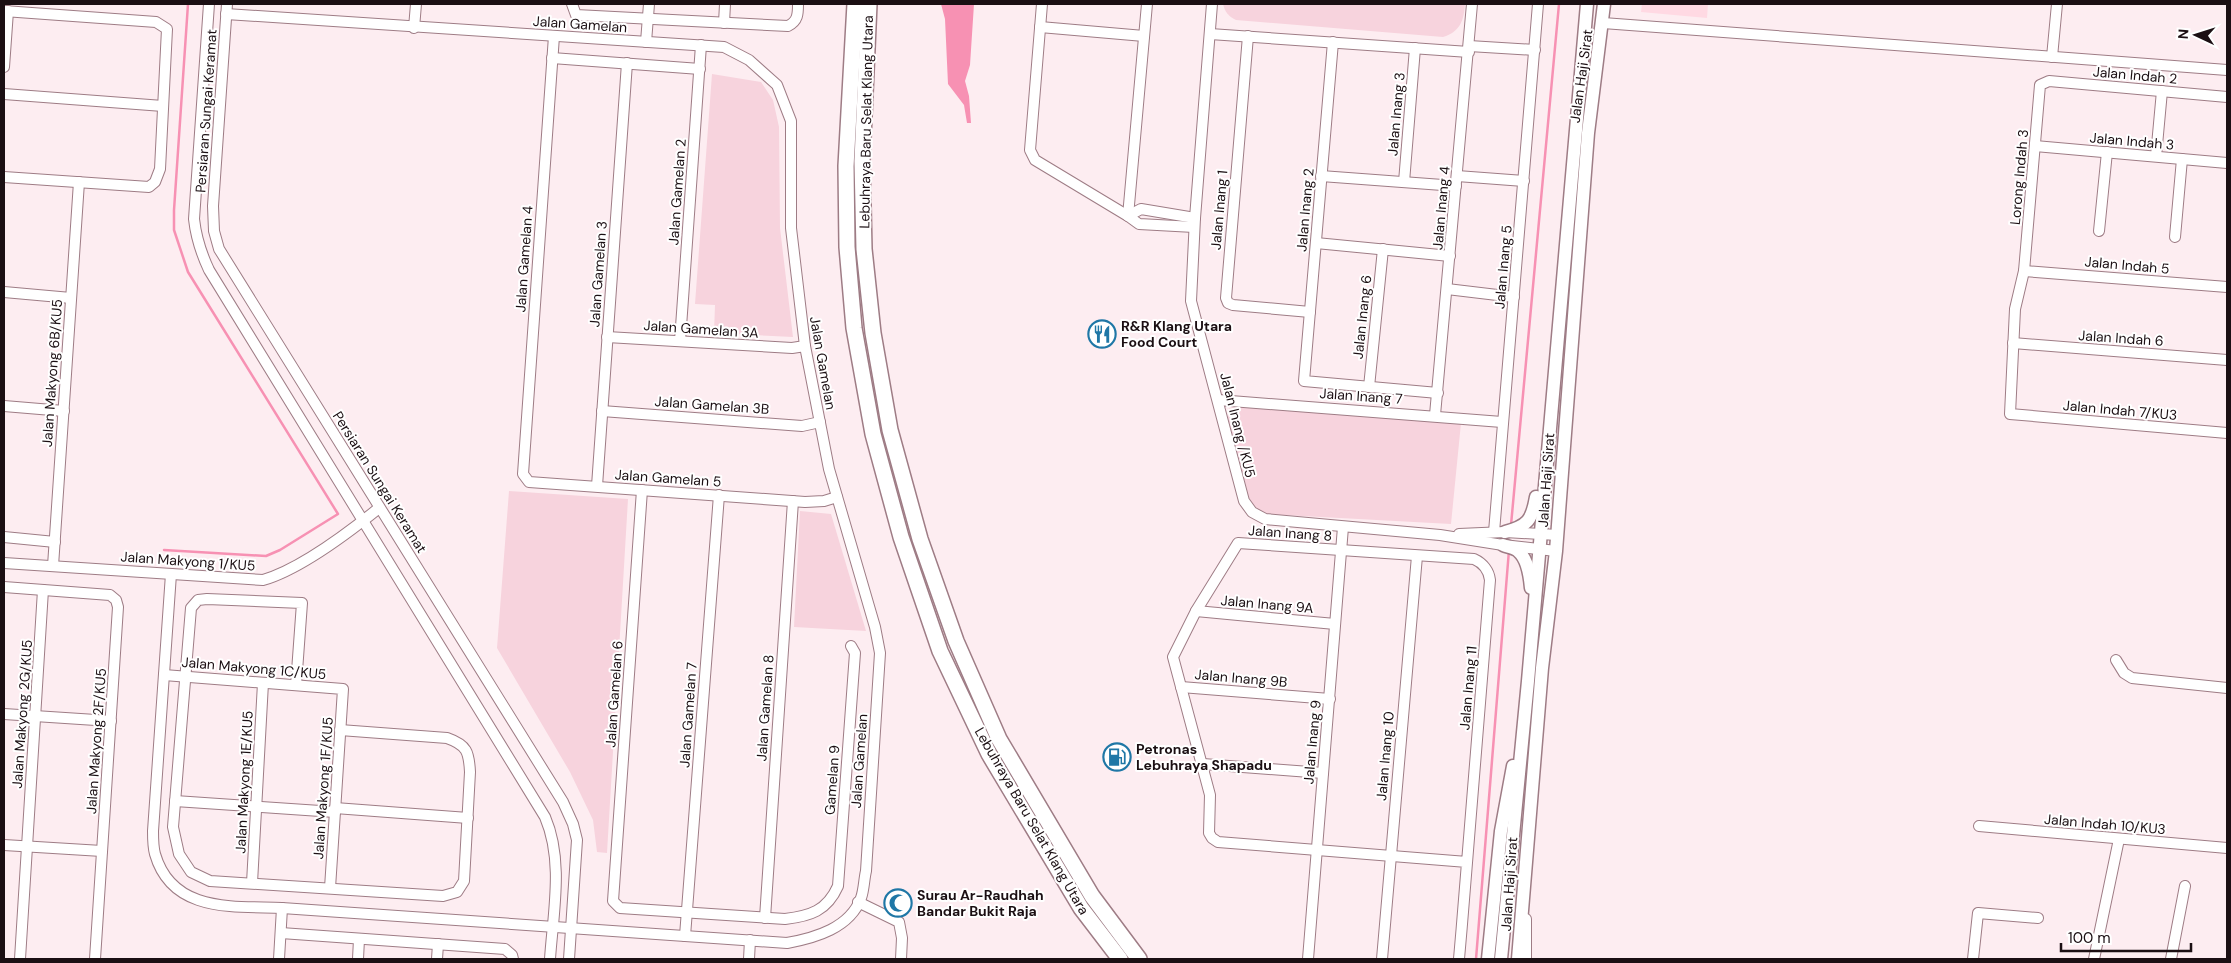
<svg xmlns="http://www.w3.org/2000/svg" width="2231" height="963" font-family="'DM Sans',sans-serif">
  <rect width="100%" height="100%" fill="#fdedf1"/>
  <path fill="#ffd9e3" d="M1642 4H1708L1707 18 1641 12Z"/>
  <g fill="#f7d3dd">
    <path d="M1223 4H1465C1464 20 1460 32 1443 37L1236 20C1228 16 1225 12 1223 4Z"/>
    <path d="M712 74 761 82 773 100 779 127 780 228 793 337 714 333 715 305 695 304Z"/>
    <path d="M1235 407 1461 423 1451 524 1264 514 1254 507 1249 498 1228 418 1229 408Z"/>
    <path d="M509 491 628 499 607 853 597 852 593 820 570 772 497 648Z"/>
    <path d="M800 511 831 514 866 631 794 627Z"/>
  </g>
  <path fill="#f791b3" d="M941 4H974L970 65 965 81 969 96 971 123H967L964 105 948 84 945 19Z"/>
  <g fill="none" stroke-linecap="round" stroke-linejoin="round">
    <g stroke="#f791b3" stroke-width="2.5">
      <path d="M1511 525 1559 4"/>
      <path d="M164 550 266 556 280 550 338 514 188 272 174 230V210L188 4"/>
      <path d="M1476 959 1509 550"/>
    </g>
    <g stroke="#9e7c85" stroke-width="12">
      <g id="minor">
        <path d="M209 4 194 219C196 237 201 253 209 270L545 817C564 861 553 913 550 959"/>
        <path d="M227 4 213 206 214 231 219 249 563 802 573 824 577 840 569 959"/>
        <path d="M572 4 576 15 788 26C798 21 798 14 798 4"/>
        <path d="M1042 4 1030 150 1035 160 1128 216 1139 224 1194 227"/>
        <path d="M1212 4 1195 218 1191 301 1244 501 1252 512 1265 519 1440 535 1503 545 1556 551"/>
        <path d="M4 11 156 22 167 29 160 169 155 182 149 187 4 177"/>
        <path d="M724 23 725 4"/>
        <path d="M1603 23 2227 70"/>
        <path d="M1040 27 1144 36"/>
        <path d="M414 28 416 4"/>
        <path d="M1210 34 1469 52"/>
        <path d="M554 36 523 474 529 482 805 502 824 501 837 497"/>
        <path d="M1248 36 1226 298 1228 303 1233 305 1310 312"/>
        <path d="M646 42 649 4"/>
        <path d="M1333 42 1304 381 1438 393"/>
        <path d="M1469 46 1535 50"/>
        <path d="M2052 57 2057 4"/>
        <path d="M552 58 700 69"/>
        <path d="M4 67 8 11"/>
        <path d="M4 94 163 106"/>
        <path d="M2227 97 2049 81 2040 85 2024 271 2015 309 2010 414 2227 433"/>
        <path d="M2035 146 2227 163"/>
        <path d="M2156 156 2162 91"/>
        <path d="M1321 176 1456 186"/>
        <path d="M1457 176 1524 181"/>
        <path d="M1404 182 1415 48"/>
        <path d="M1128 216 1147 4"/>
        <path d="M1128 216 1141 209 1195 218"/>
        <path d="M2099 231 2107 152"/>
        <path d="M2175 237 2182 159"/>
        <path d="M1316 243 1450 256"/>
        <path d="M2024 271 2227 287"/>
        <path d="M1447 289 1514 297"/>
        <path d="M4 292 71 298"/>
        <path d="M607 337 792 348 805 346"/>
        <path d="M680 341 701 45"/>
        <path d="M2013 343 2227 360"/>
        <path d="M1369 387 1383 249"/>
        <path d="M1218 400 1502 422"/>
        <path d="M4 406 64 411"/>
        <path d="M602 411 802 426 820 422"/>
        <path d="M1435 415 1472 4"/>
        <path d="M597 486 627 63"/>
        <path d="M642 490 613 901 620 908 785 919C810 916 827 911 838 886L855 653 851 646"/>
        <path d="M1494 532 1538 4"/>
        <path d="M1459 534 1505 532 1557 535"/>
        <path d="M4 537 55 542"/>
        <path d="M4 563 263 580C301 569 348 533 379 508"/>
        <path d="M53 566 79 182"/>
        <path d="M171 574 153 831C153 838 153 847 155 854 172 913 233 906 282 908L787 943C815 938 850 928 861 898 864 890 864 879 866 871L880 653 875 627 829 469 805 346 791 228V121L777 85 749 60 724 47 226 14"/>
        <path d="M4 587 110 595 116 600 118 607 95 959"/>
        <path d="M1196 611 1335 624"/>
        <path d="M2116 660 2124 673 2132 678 2227 688"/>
        <path d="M164 675 343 689 330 888"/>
        <path d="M296 685 302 603 207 599 198 600 191 608 173 827 179 854 191 872 210 881 443 896 457 892 464 881 470 772C469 752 467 745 447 738L340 730"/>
        <path d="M1181 687 1330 699"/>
        <path d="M4 714 111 721"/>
        <path d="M1203 764 1323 773"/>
        <path d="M175 801 335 812"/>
        <path d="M335 808 468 818"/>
        <path d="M1979 826 2227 848"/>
        <path d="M4 845 102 851"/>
        <path d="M252 883 263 683"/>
        <path d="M858 902 899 922 902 938 901 959"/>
        <path d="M765 918 793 501"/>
        <path d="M281 933 505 949 512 955 513 959"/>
        <path d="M685 936 719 495"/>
        <path d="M20 959 43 590"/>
        <path d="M279 959 282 908"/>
        <path d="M358 959 359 939"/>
        <path d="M437 959 438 944"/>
        <path d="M749 959 750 940"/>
        <path d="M1308 959 1343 527"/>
        <path d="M1382 959 1417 556"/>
        <path d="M1459 959C1470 833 1480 707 1490 580 1489 571 1483 563 1474 559L1238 543 1196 611 1173 657 1210 795 1209 833 1212 838 1218 842 1467 862"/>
        <path d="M1526 959V919"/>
        <path d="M1973 959 1978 913 2038 918"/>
        <path d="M2094 959 2119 839"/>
        <path d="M2171 959 2185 886"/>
      </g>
    </g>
    <g stroke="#9e7c85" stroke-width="15">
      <g id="major">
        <path d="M1505 532C1528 526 1532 520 1536 497"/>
        <path d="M1503 545C1508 547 1515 548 1518 551 1528 559 1530 577 1531 588"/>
        <path d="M1488 959 1501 831 1513 766"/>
        <path d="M1501 959 1528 681 1587 4"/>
        <path d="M1518 959 1542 668 1556 551 1588 133 1604 4"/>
      </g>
    </g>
    <g stroke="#9e7c85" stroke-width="18">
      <g id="highway">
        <path d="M855 4 846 166 847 247 854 328 873 434 901 537 940 651 989 754 1081 908 1120 959"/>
        <path d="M869 4 862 161 864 249 873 333 890 430 920 539 956 641 999 739 1092 896 1139 959"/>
      </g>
    </g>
    <use href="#minor" stroke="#fff" stroke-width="10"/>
    <use href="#major" stroke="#fff" stroke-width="12"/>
    <use href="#highway" stroke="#fff" stroke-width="15"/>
  </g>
  <defs>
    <g id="restaurant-ring" transform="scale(1.4375)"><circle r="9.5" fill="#fff" stroke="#1f77a6" stroke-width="1.5"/><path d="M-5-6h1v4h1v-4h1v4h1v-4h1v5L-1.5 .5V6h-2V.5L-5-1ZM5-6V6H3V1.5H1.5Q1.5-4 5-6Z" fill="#1f77a6"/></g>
    <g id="fuel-ring" transform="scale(1.4375)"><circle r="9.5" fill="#fff" stroke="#1f77a6" stroke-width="1.5"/><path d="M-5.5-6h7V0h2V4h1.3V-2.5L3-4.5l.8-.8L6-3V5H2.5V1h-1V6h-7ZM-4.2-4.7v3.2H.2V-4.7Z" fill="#1f77a6"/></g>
    <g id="mosque-ring" transform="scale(1.4375)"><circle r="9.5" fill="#fff" stroke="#1f77a6" stroke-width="1.5"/><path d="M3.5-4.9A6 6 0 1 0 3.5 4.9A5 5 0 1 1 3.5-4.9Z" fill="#1f77a6"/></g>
  </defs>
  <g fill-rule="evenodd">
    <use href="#restaurant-ring" x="1102" y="334"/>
    <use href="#fuel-ring" x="1117" y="757"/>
    <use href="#mosque-ring" x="898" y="903"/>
  </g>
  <g text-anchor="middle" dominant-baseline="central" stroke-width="4" stroke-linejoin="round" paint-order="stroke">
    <g font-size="14" fill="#1b0f13" stroke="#fff">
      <text transform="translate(580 24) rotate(4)">Jalan Gamelan</text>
      <text transform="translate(2135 75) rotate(5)">Jalan Indah 2</text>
      <text transform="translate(1581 76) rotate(-82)">Jalan Haji Sirat</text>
      <text transform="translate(206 111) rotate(-86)">Persiaran Sungai Keramat</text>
      <text transform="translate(1396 114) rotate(-85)">Jalan Inang 3</text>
      <text transform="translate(866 122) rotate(-89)">Lebuhraya Baru Selat Klang Utara</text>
      <text transform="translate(2132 141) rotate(5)">Jalan Indah 3</text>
      <text transform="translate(2019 177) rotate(-85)">Lorong Indah 3</text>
      <text transform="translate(677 192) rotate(-86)">Jalan Gamelan 2</text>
      <text transform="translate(1441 208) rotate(-85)">Jalan Inang 4</text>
      <text transform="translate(1219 210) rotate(-85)">Jalan Inang 1</text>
      <text transform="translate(1305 210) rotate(-85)">Jalan Inang 2</text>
      <text transform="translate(524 259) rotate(-86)">Jalan Gamelan 4</text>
      <text transform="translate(2127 265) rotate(5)">Jalan Indah 5</text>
      <text transform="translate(1503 267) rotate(-85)">Jalan Inang 5</text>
      <text transform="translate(598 274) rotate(-86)">Jalan Gamelan 3</text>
      <text transform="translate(1362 317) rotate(-84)">Jalan Inang 6</text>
      <text transform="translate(701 329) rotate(4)">Jalan Gamelan 3A</text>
      <text transform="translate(2121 338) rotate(4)">Jalan Indah 6</text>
      <text transform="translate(823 363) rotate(80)">Jalan Gamelan</text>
      <text transform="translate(52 373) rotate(-86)">Jalan Makyong 6B/KU5</text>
      <text transform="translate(1361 396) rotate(4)">Jalan Inang 7</text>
      <text transform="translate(712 405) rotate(4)">Jalan Gamelan 3B</text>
      <text transform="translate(2120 410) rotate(5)">Jalan Indah 7/KU3</text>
      <text transform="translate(1238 425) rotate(76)">Jalan Inang /KU5</text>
      <text transform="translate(668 478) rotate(4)">Jalan Gamelan 5</text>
      <text transform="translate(1546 480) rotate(-86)">Jalan Haji Sirat</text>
      <text transform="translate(380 482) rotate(58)">Persiaran Sungai Keramat</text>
      <text transform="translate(1290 533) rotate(4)">Jalan Inang 8</text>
      <text transform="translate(188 561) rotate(4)">Jalan Makyong 1/KU5</text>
      <text transform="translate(1267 604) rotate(5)">Jalan Inang 9A</text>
      <text transform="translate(254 668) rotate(5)">Jalan Makyong 1C/KU5</text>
      <text transform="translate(1241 678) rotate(5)">Jalan Inang 9B</text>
      <text transform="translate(1468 688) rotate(-85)">Jalan Inang 11</text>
      <text transform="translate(614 694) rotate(-86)">Jalan Gamelan 6</text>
      <text transform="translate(765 708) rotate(-86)">Jalan Gamelan 8</text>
      <text transform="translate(22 714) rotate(-86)">Jalan Makyong 2G/KU5</text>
      <text transform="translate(688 715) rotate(-86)">Jalan Gamelan 7</text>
      <text transform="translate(96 741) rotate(-86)">Jalan Makyong 2F/KU5</text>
      <text transform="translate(1312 742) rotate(-85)">Jalan Inang 9</text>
      <text transform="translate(1385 756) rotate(-85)">Jalan Inang 10</text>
      <text transform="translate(859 761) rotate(-86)">Jalan Gamelan</text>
      <text transform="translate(832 780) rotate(-86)">Gamelan 9</text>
      <text transform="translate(244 782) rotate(-87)">Jalan Makyong 1E/KU5</text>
      <text transform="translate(323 788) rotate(-86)">Jalan Makyong 1F/KU5</text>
      <text transform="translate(1032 821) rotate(60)">Lebuhraya Baru Selat Klang Utara</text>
      <text transform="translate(2105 824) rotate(5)">Jalan Indah 10/KU3</text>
      <text transform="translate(1509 884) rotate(-86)">Jalan Haji Sirat</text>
    </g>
    <g font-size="14" font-weight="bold" fill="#1b0f13" stroke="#fff" text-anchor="start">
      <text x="1121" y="326">R&amp;R Klang Utara<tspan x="1121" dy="16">Food Court</tspan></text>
      <text x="1136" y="749">Petronas<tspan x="1136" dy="16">Lebuhraya Shapadu</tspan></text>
      <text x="917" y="895">Surau Ar-Raudhah<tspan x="917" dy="16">Bandar Bukit Raja</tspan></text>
    </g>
  </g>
  <rect width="2231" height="963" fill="none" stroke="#1b0f13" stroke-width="10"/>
  <g transform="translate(2196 35) rotate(274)" stroke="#ffffff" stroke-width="4" paint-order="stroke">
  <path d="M0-4L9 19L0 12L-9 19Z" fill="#1b0f13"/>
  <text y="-8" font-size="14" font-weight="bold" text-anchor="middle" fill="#1b0f13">N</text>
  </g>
  <path d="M2061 943v8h130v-8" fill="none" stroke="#1b0f13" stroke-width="2.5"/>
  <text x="2068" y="943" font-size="15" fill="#1b0f13" stroke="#ffffff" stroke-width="4" paint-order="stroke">100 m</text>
</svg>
